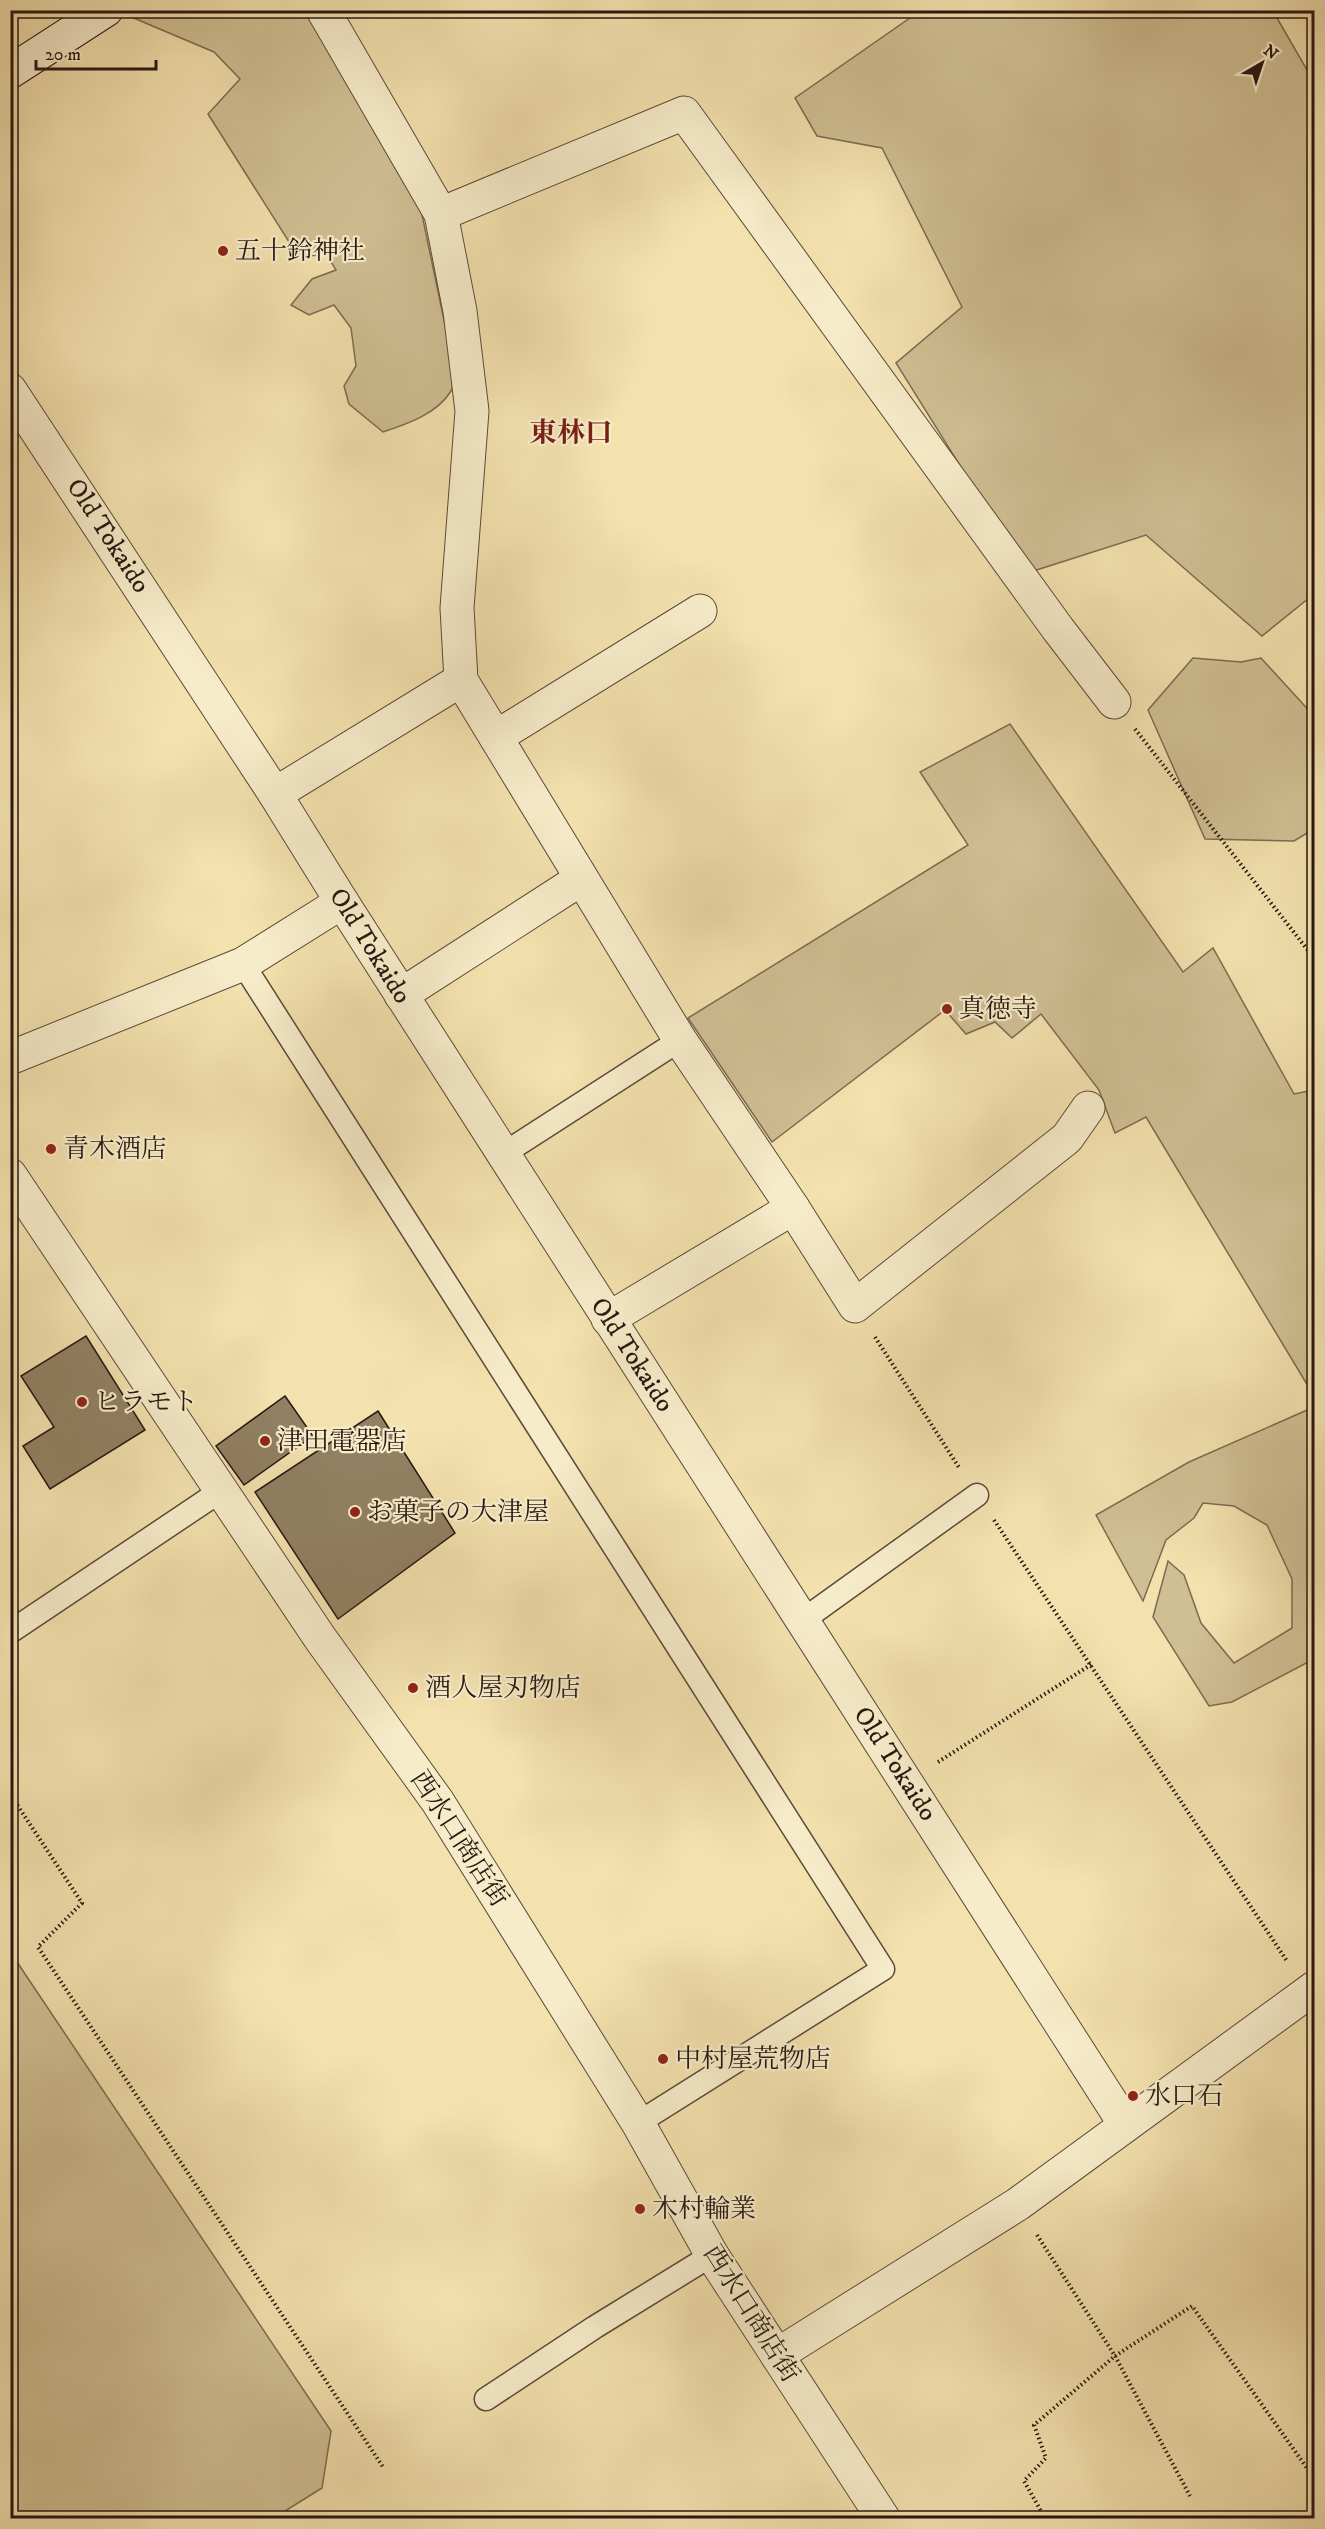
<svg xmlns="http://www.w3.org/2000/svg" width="1325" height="2529" font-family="'IM FELL DW Pica','Noto Serif JP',serif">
  <rect width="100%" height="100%" fill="#f3e1ae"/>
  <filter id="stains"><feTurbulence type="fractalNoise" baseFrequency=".00333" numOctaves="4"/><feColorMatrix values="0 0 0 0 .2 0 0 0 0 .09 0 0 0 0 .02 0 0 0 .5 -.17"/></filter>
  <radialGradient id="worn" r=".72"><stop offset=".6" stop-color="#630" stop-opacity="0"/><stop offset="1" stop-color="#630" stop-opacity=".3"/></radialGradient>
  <g fill="#d0bf93" stroke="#7c6b52" stroke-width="1.5">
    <path d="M138 10 315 11 421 210 454 368C454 374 454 385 451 391 437 414 407 424 383 432L349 404 344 386 356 366 351 328 334 305 309 315 291 305 312 279 336 270 327 255 298 256 208 114 240 79 214 52 129 16Z"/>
    <path d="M920 11H1273L1314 82V594L1262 636 1146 535 1027 573 896 363 962 307 882 148 817 136 795 98Z"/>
    <path d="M1193 658 1241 662 1261 658 1314 716V829L1294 841 1205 839 1148 710Z"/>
    <path d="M1010 724 1183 972 1213 948 1294 1094 1314 1090V1396L1146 1117 1115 1133 1099 1090 1041 1014 1012 1038 995 1022 966 1034 945 1010 772 1142 688 1018 968 845 920 772Z"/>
    <path d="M1314 1407V1659L1232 1702 1209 1706 1153 1617 1168 1561 1184 1575 1201 1623 1234 1663 1292 1628V1579L1267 1525 1234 1506 1203 1503 1194 1518 1166 1540 1143 1601 1096 1515 1189 1462Z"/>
    <path d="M11 1953 331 2431 322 2488 274 2518H11Z"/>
  </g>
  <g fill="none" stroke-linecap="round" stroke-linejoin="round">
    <path stroke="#78674f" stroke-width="12" d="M10 13 15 10"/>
  </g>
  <g fill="#918063" stroke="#271711" stroke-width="1.5">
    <path d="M86 1336 145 1430 50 1489 23 1446 54 1427 21 1376Z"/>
    <path d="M285 1396 313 1436 244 1485 216 1446Z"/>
    <path d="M378 1411 455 1533 338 1619 255 1492Z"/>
  </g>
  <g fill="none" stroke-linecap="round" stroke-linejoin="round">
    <g stroke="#5a4a38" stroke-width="25">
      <g id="lane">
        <path d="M243 964 883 1969 638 2123"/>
        <path d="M503 1154 680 1040"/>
        <path d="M803 1620 977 1495"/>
        <path d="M10 1632 222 1490"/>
        <path d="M486 2399 595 2327 712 2255"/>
      </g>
    </g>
    <g stroke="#5a4a38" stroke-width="35">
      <g id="street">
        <path d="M323 10 441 214 460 311 472 411 457 608 461 680 680 1040 793 1208 855 1306 1067 1138 1088 1108"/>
        <path d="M441 214 684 113 1058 629 1114 702"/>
        <path d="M10 390 275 794 342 902 1125 2124"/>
        <path d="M496 737 700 611"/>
        <path d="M275 794 461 680"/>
        <path d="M401 995 581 879"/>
        <path d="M10 1058 243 964 342 902"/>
        <path d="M10 1175 320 1638 438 1802 638 2123 712 2255 883 2518"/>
        <path d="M608 1319 793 1208"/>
        <path d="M777 2355 1018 2204 1314 1988"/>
      </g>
    </g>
    <g stroke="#271711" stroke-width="35">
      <path id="secondary" d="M10 72 106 10"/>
    </g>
    <g stroke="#271711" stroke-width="4" stroke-dasharray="1.5 3" stroke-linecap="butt">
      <path d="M1135 729 1314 958"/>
      <path d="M875 1337 960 1469"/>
      <path d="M994 1520 1287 1961"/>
      <path d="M938 1762 1092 1664"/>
      <path d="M10 1794 82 1903 38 1947 383 2467"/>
      <path d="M1037 2235 1115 2356 1192 2306 1314 2478"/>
      <path d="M1045 2518 1024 2481 1046 2458 1034 2425 1115 2356 1190 2496"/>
    </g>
    <use href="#lane" stroke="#f7ecca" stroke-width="22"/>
    <use href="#street" stroke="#f7ecca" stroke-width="33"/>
    <use href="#secondary" stroke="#f7ecca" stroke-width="33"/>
  </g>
  <g fill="#8f2418" stroke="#f7ecca" stroke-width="2">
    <circle cx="223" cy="251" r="6"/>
    <circle cx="947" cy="1009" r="6"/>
    <circle cx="51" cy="1149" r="6"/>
    <circle cx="82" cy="1402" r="6"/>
    <circle cx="265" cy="1441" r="6"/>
    <circle cx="355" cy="1512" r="6"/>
    <circle cx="413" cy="1688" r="6"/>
    <circle cx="663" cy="2059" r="6"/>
    <circle cx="1133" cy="2096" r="6"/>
    <circle cx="640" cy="2209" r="6"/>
  </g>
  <g text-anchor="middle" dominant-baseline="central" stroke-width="4.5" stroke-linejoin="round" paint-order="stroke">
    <g font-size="26" fill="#271711" stroke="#f7ecca" text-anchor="start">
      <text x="235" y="251">五十鈴神社</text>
      <text x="959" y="1009">真徳寺</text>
      <text x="63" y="1149">青木酒店</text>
      <text x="94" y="1402">ヒラモト</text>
      <text x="277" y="1441">津田電器店</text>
      <text x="367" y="1512">お菓子の大津屋</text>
      <text x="425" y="1688">酒人屋刃物店</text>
      <text x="675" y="2059">中村屋荒物店</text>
      <text x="1145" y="2096">水口石</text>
      <text x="652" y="2209">木村輪業</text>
    </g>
    <g font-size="26" fill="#271711" stroke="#f7ecca">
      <text transform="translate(108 536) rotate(57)">Old Tokaido</text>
      <text transform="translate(370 946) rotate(58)">Old Tokaido</text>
      <text transform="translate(632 1355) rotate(57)">Old Tokaido</text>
      <text transform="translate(895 1764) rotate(57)">Old Tokaido</text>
      <text transform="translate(459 1839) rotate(57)">西水口商店街</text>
      <text transform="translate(751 2314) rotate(58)">西水口商店街</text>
    </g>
    <g font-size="28" font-weight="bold" fill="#7a1f14" stroke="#f7ecca">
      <text x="571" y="433">東林口</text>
    </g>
  </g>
  <rect width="1325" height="2529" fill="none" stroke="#f3e1ae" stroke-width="36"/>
  <rect x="12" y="12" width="1301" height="2505" fill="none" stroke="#271711" stroke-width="3"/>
  <rect x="18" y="18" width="1289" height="2493" fill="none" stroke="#271711" stroke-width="1.5"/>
  <g transform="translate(1262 63) rotate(39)" stroke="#f7ecca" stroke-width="4.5" paint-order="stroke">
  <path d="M0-4.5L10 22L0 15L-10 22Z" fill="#271711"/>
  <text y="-9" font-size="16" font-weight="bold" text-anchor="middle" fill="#271711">N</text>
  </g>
  <path d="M36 60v9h120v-9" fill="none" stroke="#271711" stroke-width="3"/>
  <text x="45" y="60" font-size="18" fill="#271711" stroke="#f7ecca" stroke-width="4.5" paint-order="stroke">20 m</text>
  <rect width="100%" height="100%" filter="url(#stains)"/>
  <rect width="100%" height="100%" fill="url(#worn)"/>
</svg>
